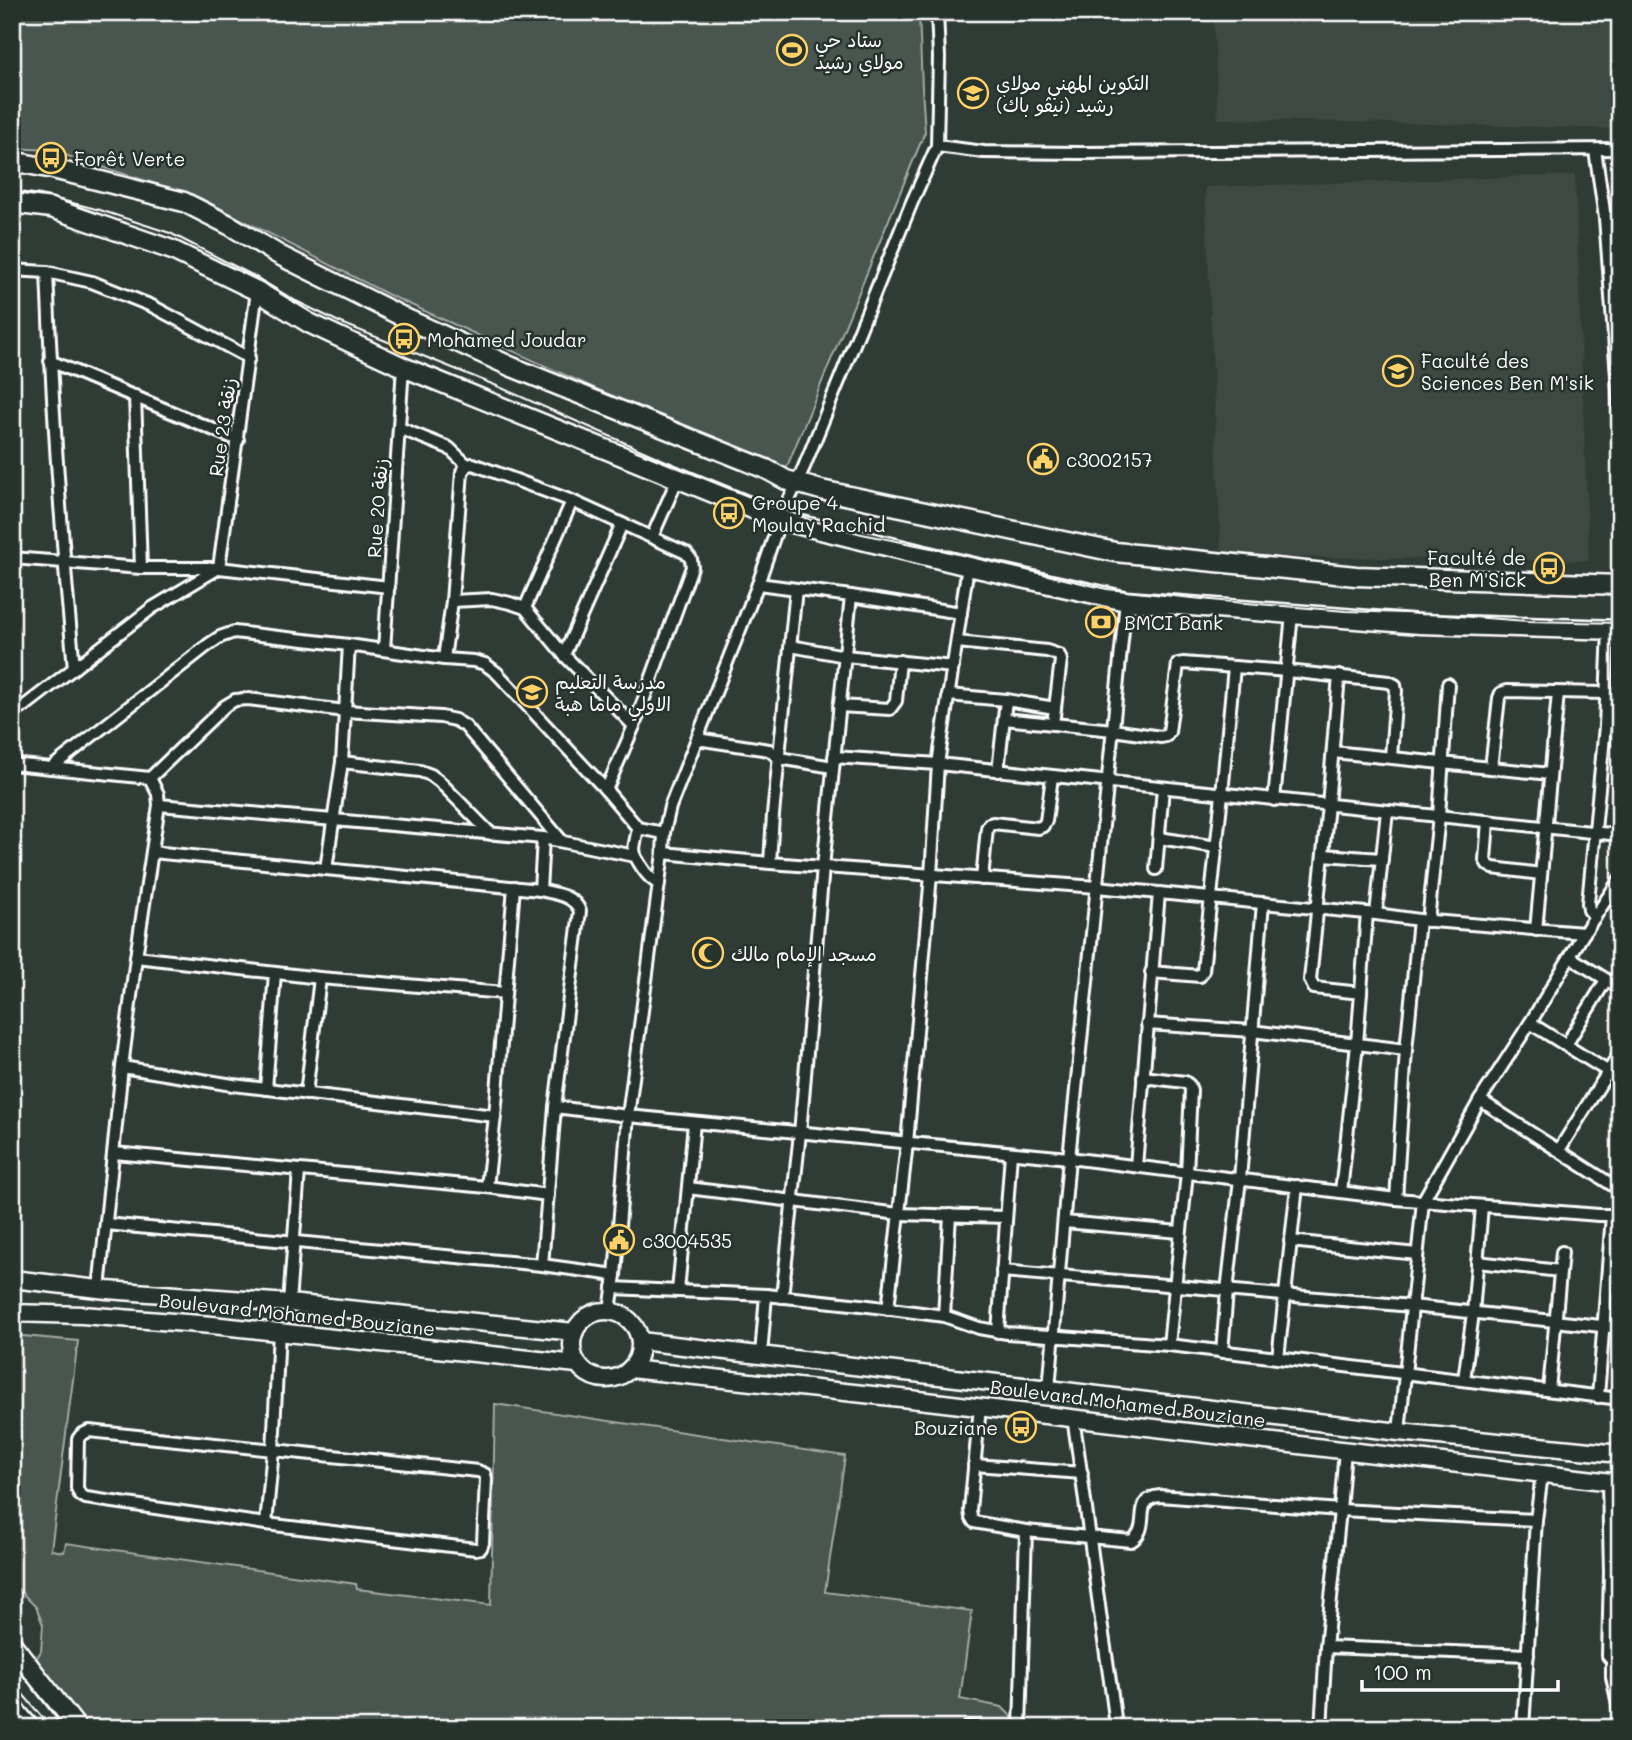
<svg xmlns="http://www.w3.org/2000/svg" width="1632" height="1740" font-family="Mali,'Playpen Sans Arabic',sans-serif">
  <rect width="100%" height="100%" fill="#2f3b35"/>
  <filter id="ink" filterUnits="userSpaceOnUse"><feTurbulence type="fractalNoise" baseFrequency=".0143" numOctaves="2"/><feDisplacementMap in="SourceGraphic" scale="14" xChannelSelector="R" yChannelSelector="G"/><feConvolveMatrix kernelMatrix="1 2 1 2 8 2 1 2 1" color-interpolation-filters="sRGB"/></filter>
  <g filter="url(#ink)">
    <g fill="#3c4842">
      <path d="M1213 12H1620V129L1218 119Z"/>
      <path d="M1575 175 1589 561 1221 556 1205 187Z"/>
    </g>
    <g fill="#4a544f" stroke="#a4aaa7" stroke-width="2">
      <path d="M12 12H919L922 88 925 132 784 474 387 294 200 198 49 150 12 148Z"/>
      <path d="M12 1335 78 1341 51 1550 64 1552 66 1543 356 1584 357 1589 491 1605 495 1404 845 1456 825 1592 972 1611 960 1699 1002 1707 1023 1728H83L33 1664 41 1651 43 1625 36 1607 12 1583Z"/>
    </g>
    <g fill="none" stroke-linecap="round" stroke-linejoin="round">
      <g stroke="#fff" stroke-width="16">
        <g id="street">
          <path d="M937 146 984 152 1081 153 1620 149"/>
          <path d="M1595 150 1605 218 1620 415"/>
          <path d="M1605 218 1620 217"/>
          <path d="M12 270 47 272 92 282 152 306 249 358"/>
          <path d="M47 272C52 404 61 536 74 668"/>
          <path d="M50 361 238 440"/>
          <path d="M135 396 141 568"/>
          <path d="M399 428 449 448 467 465"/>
          <path d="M652 537 678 478"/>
          <path d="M12 558 141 568H219L257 291"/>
          <path d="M758 584 851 596 823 867 800 1133 782 1297"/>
          <path d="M851 596 961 613"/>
          <path d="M452 601 492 599 510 603 525 608 564 655 634 726"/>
          <path d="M525 608 572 501"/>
          <path d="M957 642 1047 651 1059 655 1061 660 1053 724"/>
          <path d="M791 646 845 656 953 667"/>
          <path d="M384 650 403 367"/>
          <path d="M564 655 622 524"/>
          <path d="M444 659 452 601 462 472 467 465 473 464 572 501 686 553 691 559 692 567 634 726 606 790"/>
          <path d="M1339 676 1328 805 1310 980 1314 988 1361 993"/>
          <path d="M948 695 1006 700 1055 708"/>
          <path d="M839 706 890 709 896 701 900 661"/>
          <path d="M12 711 26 705 152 608 219 568 389 587"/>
          <path d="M1004 719 1113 730 1161 737 1166 736 1169 732 1178 664 1183 663 1287 671 1389 682 1395 685 1396 691 1391 757"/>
          <path d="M697 739 769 750 779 758 833 767"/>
          <path d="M1333 752 1550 774"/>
          <path d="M834 757 938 764 1620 835"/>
          <path d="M342 762 420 771 431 775 439 781 491 834"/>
          <path d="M12 764 150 778 225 706 235 700 248 699 345 711 441 717 455 720 465 726 561 840"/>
          <path d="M51 768 208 645 220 637 234 632 349 645 444 659 474 661 485 664 497 673 606 790 638 828 664 833"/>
          <path d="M1491 768 1499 698 1501 693 1507 691 1606 693"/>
          <path d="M998 771 1006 700"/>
          <path d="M1274 800 1292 614"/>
          <path d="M159 805 543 838 635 856C642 868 647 877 659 884"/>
          <path d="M1488 821 1485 860 1488 865 1493 868 1541 874"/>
          <path d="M1159 838 1217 847"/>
          <path d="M152 852 540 890C555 894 574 895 580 911L555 1107 542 1265"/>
          <path d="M663 853 770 863 1097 887 1376 914 1419 920 1584 933"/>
          <path d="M1323 855 1382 859"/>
          <path d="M635 856 634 848 638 828"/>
          <path d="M770 863 773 815 796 589"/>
          <path d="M326 869 342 762 349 645"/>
          <path d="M1156 869 1163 788"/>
          <path d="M982 879 987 828 989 824 993 823 1038 828 1043 826 1046 821 1052 777"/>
          <path d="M540 890 543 838"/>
          <path d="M1376 914 1387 811"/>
          <path d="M1595 917 1589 910 1588 903 1605 726 1609 629"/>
          <path d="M1428 921 1439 816 1448 684"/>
          <path d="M1536 930 1558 693"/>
          <path d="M136 957 320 978 505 993"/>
          <path d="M1570 957 1620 988"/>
          <path d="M1151 972 1200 976 1203 971 1222 794 1234 667"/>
          <path d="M1530 1023 1620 1079"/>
          <path d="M1147 1024 1252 1031 1406 1050 1396 1199"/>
          <path d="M1566 1045 1606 980"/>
          <path d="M1406 1050 1419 920"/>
          <path d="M122 1067 233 1085 495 1116"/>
          <path d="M1143 1077 1185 1082 1189 1085 1191 1090 1187 1173 1169 1345"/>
          <path d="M266 1089 275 973"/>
          <path d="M306 1094 320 978"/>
          <path d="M1480 1100 1620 1190"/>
          <path d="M555 1107 628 1116 1069 1158 1396 1199 1599 1215H1620"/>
          <path d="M1559 1150 1620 1053"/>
          <path d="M114 1153 487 1187 548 1195"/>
          <path d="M1136 1166 1159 893"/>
          <path d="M487 1187 495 1116 514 887"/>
          <path d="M688 1188 899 1214 1006 1217"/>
          <path d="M1341 1192 1357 1044 1367 913"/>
          <path d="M1064 1222 1180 1232"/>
          <path d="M106 1224 542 1265 615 1275"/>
          <path d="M1290 1241 1417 1254"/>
          <path d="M1477 1262 1560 1271"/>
          <path d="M1002 1271 1412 1306 1620 1328"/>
          <path d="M613 1288 766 1295 861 1305 944 1316 979 1328 1007 1333 1169 1345 1620 1399"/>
          <path d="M99 1289 122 1067 136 957 159 805 158 794 150 778"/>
          <path d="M678 1291 694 1123"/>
          <path d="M289 1303 299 1171"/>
          <path d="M888 1309 907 1143 931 875 938 764 968 566"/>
          <path d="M610 1311 615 1275 628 1116 663 853 664 833 670 807 758 584 780 520 804 467 912 202 937 146 939 57 937 12"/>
          <path d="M944 1316 950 1215"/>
          <path d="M998 1332 1011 1153"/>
          <path d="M1222 1352 1227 1291 1240 1179 1263 903"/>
          <path d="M761 1355 766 1295"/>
          <path d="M1278 1358 1297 1186"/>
          <path d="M1464 1380 1473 1313 1482 1206"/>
          <path d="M1049 1389 1069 1158 1126 601"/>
          <path d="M1549 1390 1562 1252"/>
          <path d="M1598 1397 1612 1215"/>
          <path d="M980 1407 970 1510 971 1517 974 1522 1026 1531 1131 1541C1153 1527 1130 1499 1160 1496L1340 1510 1536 1520"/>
          <path d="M1073 1418C1083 1480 1090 1543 1099 1605 1104 1646 1112 1687 1116 1728"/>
          <path d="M89 1431 478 1471 485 1474 486 1479 483 1543 481 1548 476 1549 266 1524 86 1498 80 1495 77 1488 78 1439 81 1435Z"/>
          <path d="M1399 1432 1423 1201 1480 1100 1530 1023 1584 933 1620 879"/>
          <path d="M974 1465 1082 1473"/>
          <path d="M1608 1482 1610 1572 1608 1656 1612 1660 1620 1661"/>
          <path d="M266 1524 273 1450 279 1331"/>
          <path d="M1326 1647 1528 1655"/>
          <path d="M1612 1660V1677L1620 1713"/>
          <path d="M968 1727 985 1728"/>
          <path d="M1020 1728 1026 1531"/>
          <path d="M1321 1728 1326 1647 1340 1510 1345 1450"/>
          <path d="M1523 1728 1536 1520 1542 1474"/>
        </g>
      </g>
      <g stroke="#fff" stroke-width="21">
        <g id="secondary">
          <path d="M12 1279 107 1290 289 1303 574 1332"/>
          <circle cx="606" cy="1345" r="34"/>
          <path d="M12 1313 82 1315 212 1325 577 1364"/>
          <path d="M640 1341 1049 1389 1399 1432 1620 1454"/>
          <path d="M630 1369 910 1399 1620 1483"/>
        </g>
      </g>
      <g stroke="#fff" stroke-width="23">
        <g id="primary">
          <path d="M12 161 53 169 184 202 231 226 279 255 409 320 512 367 766 469 786 480 821 490 1115 552 1356 576 1620 585"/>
          <path d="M12 203 51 208 172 250 257 291 309 323 403 367 780 520 968 566 1126 601 1420 624 1620 630"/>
          <path d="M12 1644 77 1728"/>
          <path d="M12 1707 30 1728"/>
        </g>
      </g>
      <use href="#street" stroke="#26332d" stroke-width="10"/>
      <use href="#secondary" stroke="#26332d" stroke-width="16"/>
      <use href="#primary" stroke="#26332d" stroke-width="18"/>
      <g stroke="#fff" stroke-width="2">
        <path d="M12 191 41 195 100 210 170 233 256 277 296 301 339 322 497 386 666 461 810 520 862 534 941 550 1107 589 1221 601 1346 611 1432 614 1527 621 1620 623"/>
        <path d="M12 1662 66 1728"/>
        <path d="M12 1681 51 1728"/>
      </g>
    </g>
  </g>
  <defs>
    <g id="stadium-ring" transform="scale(1.575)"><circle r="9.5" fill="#26332d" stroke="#ffd166" stroke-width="1.5"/><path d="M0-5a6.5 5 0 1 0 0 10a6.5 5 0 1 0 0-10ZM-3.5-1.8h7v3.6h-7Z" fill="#ffd166"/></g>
    <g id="school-ring" transform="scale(1.575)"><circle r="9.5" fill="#26332d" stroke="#ffd166" stroke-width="1.5"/><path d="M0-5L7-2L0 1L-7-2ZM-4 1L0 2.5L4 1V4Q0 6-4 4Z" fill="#ffd166"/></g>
    <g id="bus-ring" transform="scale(1.575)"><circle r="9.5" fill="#26332d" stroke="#ffd166" stroke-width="1.5"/><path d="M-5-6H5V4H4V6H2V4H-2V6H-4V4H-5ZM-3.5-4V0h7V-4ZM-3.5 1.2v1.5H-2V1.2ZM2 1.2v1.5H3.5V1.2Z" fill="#ffd166"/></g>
    <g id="university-ring" transform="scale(1.575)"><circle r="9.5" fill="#26332d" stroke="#ffd166" stroke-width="1.5"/><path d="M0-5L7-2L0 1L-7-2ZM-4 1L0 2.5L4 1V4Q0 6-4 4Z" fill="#ffd166"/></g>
    <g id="civic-ring" transform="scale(1.575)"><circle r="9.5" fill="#26332d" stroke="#ffd166" stroke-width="1.5"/><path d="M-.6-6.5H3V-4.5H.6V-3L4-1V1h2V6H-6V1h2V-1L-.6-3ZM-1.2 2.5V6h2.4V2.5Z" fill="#ffd166"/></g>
    <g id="bank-ring" transform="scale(1.575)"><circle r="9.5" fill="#26332d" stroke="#ffd166" stroke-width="1.5"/><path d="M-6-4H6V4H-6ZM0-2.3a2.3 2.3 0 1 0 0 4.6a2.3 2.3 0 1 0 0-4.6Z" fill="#ffd166"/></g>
    <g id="mosque-ring" transform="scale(1.575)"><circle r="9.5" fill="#26332d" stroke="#ffd166" stroke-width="1.5"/><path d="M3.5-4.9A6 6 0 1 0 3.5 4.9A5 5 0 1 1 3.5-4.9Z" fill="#ffd166"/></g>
  </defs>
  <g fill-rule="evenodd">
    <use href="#stadium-ring" x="792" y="50"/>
    <use href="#school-ring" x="973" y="93"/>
    <use href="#bus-ring" x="51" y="158"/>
    <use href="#bus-ring" x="404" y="339"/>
    <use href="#university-ring" x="1398" y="371"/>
    <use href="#civic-ring" x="1043" y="459"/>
    <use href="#bus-ring" x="729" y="513"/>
    <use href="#bus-ring" x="1549" y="568"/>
    <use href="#bank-ring" x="1101" y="622"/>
    <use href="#school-ring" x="532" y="692"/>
    <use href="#mosque-ring" x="708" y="953"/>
    <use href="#civic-ring" x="619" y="1240"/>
    <use href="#bus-ring" x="1021" y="1427"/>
  </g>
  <g text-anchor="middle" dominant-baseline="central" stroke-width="5" stroke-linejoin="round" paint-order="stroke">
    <g font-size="19" fill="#fff" stroke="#26332d" text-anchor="start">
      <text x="815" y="39">ستاد حي<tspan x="815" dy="22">مولاي رشيد</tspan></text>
      <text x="996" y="82">التكوين المهني مولاي<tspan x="996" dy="22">رشيد (نيڤو باك)</tspan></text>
      <text x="74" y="158">Forêt Verte</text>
      <text x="427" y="339">Mohamed Joudar</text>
      <text x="1421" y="360">Faculté des<tspan x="1421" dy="22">Sciences Ben M'sik</tspan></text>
      <text x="1066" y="459">c3002157</text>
      <text x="752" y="502">Groupe 4<tspan x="752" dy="22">Moulay Rachid</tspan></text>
      <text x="1526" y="557" text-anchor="end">Faculté de<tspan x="1526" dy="22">Ben M'Sick</tspan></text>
      <text x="1124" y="622">BMCI Bank</text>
      <text x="555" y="681">مدرسة التعليم<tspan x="555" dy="22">الاولي ماما هبة</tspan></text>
      <text x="731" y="953">مسجد الإمام مالك</text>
      <text x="642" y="1240">c3004535</text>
      <text x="998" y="1427" text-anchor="end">Bouziane</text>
    </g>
    <g font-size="19" fill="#fff" stroke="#26332d">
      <text transform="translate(222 427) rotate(-82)">Rue 23 زنقة</text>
      <text transform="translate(377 508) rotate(-86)">Rue 20 زنقة</text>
      <text transform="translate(297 1314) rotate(6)">Boulevard Mohamed Bouziane</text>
      <text transform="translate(1128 1403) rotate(7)">Boulevard Mohamed Bouziane</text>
    </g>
  </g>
  <rect width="1632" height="1740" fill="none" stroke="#26332d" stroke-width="42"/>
  <rect x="21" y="21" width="1590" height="1698" fill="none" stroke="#fff" stroke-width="2.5" filter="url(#ink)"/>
  <path d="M1362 1680v10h196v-10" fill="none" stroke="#ffffff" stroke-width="3.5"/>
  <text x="1373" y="1680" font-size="21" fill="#ffffff" stroke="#26332d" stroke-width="5" paint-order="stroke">100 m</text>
</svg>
